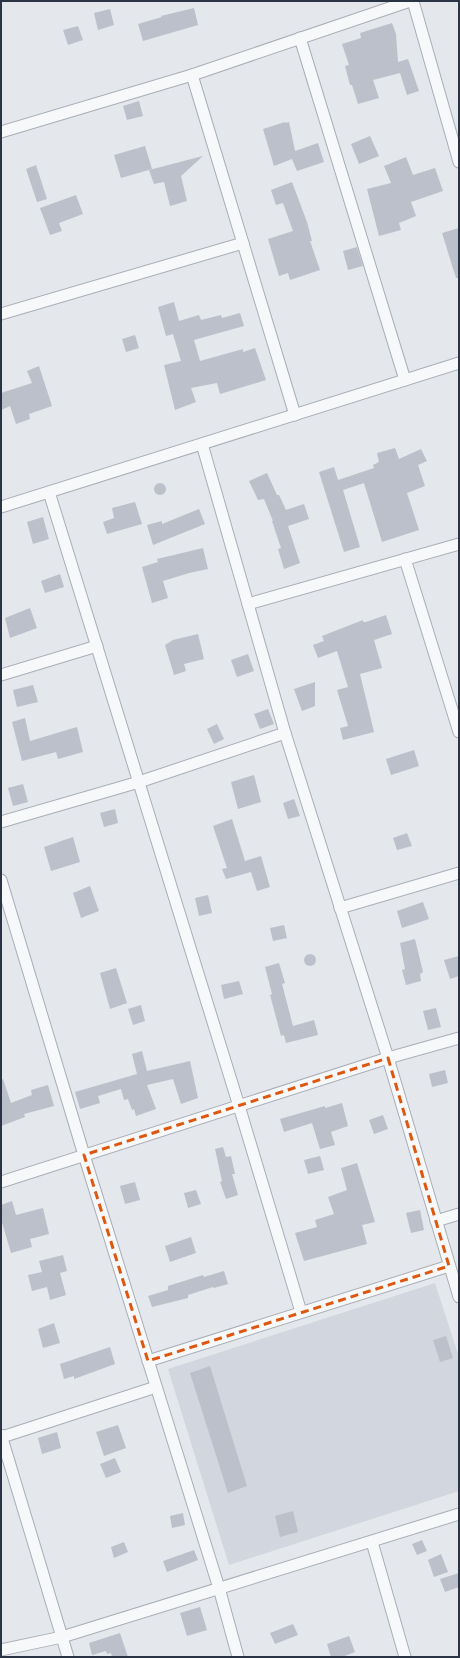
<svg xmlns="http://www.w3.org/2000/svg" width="460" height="1658" font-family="'Fira Sans',sans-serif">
  <rect width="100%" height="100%" fill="#e4e7ec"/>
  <path fill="#d2d6de" d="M435 1283 459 1357V1491L229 1565 168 1369Z"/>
  <g fill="#bbc0ca">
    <path d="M194 8 198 25 143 41 138 24 162 17 161 16Z"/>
    <path d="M110 9 114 25 98 30 94 13Z"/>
    <path d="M392 23 396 34 398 62 408 59 419 91 407 95 400 73 373 80 379 98 358 104 352 85H350L345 66 349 65 342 44 361 38 360 33Z"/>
    <path d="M78 26 83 40 68 45 63 30Z"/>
    <path d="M139 101 143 116 127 120 123 106Z"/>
    <path d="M285 122V123L289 122 295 151 318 143 324 162 297 171 292 159 274 166 263 129Z"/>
    <path d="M370 136 379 156 359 164 351 144Z"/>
    <path d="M145 146 152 169 121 178 114 155Z"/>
    <path d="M203 156 181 176 187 201 170 206 164 182 154 184 149 170Z"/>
    <path d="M406 157 413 175 435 168 443 191 411 202 416 216 399 223 401 230 379 236 367 189 391 183 384 166Z"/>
    <path d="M36 165 47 199 37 202 26 169Z"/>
    <path d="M292 182 307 222 312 241H310L320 270 290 280 288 273 279 276 268 239 293 231 283 203 276 205 271 190Z"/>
    <path d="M76 195 83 214 59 223 62 231 50 235 40 208Z"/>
    <path d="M459 228V278H456L442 233Z"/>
    <path d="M357 247 363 266 348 270 343 251Z"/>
    <path d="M174 302 179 321 199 315 201 320 221 315 222 318 240 313 244 326 194 340 200 361 243 349V352L255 348 266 380 220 394 217 383 191 388 196 402 175 410 164 365 181 361 173 334 166 336 158 307Z"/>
    <path d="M135 335 139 348 126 352 122 339Z"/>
    <path d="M39 366 52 406 29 414 30 419 16 424 10 406 1 410V393L32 383 27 371Z"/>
    <path d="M395 448 399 459 421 449 427 461 418 465 425 486 407 493 419 530 382 542 364 483 343 490 360 547 344 552 319 472 334 467 338 480 374 468 373 465 379 462 377 453Z"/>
    <path d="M267 473 277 495H279L286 510 304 504 309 519 288 526 300 563 284 569 278 549 281 548 272 521H273L264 499 258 500 249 481Z"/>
    <circle cx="160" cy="489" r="6"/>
    <path d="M135 502 142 524 107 534 103 522 114 518 112 508Z"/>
    <path d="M199 509 205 524 153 545 147 525 162 521V524Z"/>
    <path d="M43 517 49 539 33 544 27 522Z"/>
    <path d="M203 548 208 569 189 573 163 581 168 598 152 603 142 567 158 562 157 559Z"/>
    <path d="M60 574 64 587 45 593 41 581Z"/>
    <path d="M30 608 37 628 10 638 5 618Z"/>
    <path d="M386 615 392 634 374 640 382 668 360 674 374 732 343 740 340 728 348 726 337 690 348 687 337 651 318 658 313 645 324 641 322 636 363 620V622H366Z"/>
    <path d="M198 634 204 659 184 664 186 671 174 675 165 645 173 640Z"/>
    <path d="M248 654 254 671 237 677 231 660Z"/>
    <path d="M315 682V706L302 711 294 689Z"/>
    <path d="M33 685 38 702 17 707 13 690Z"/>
    <path d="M268 709 274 724 260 729 254 714Z"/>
    <path d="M25 718 30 741 77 727 83 752 58 759 56 752 22 761 12 722Z"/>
    <path d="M217 724 224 739 214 744 207 729Z"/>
    <path d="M414 750 419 766 391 775 386 759Z"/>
    <path d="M254 775 261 802 238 809 231 782Z"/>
    <path d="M23 784 28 802 13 806 8 788Z"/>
    <path d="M294 799 300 816 288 819 283 803Z"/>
    <path d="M115 809 118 823 104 827 100 813Z"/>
    <path d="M232 819 245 861 261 856 270 887 257 891 251 872 226 879 222 869 227 868 213 826Z"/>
    <path d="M407 833 412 846 397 850 393 838Z"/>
    <path d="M73 837 80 862 51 871 44 847Z"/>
    <path d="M90 886 99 911 81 918 73 893Z"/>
    <path d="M208 895 212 913 199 916 195 898Z"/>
    <path d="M423 902 429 919 402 928 397 911Z"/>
    <path d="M284 925 287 938 273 941 270 928Z"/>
    <path d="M415 939 423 972 420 974 421 981 406 985 402 970 405 969 400 943Z"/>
    <circle cx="310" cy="960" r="6"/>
    <path d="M459 956V976L450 979 444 960Z"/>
    <path d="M279 963 285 983 282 984 293 1026 314 1020 318 1035 286 1043 284 1035 281 1036 270 995 272 994 265 967Z"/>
    <path d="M116 968 127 1003 110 1009 100 973Z"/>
    <path d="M239 981 243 994 224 999 221 985Z"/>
    <path d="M141 1005 145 1021 133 1025 128 1009Z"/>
    <path d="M436 1008 441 1027 428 1030 423 1011Z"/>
    <path d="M142 1051 147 1071 190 1061 198 1098 181 1104 173 1079 147 1085 156 1109 136 1116 134 1109 132 1110 128 1099 124 1100 121 1089 98 1096 100 1103 80 1109 75 1092 137 1074 132 1054Z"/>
    <path d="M445 1070 448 1083 432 1087 429 1074Z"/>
    <path d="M3 1079 11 1103 32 1095 31 1090 48 1085 54 1106 24 1114 25 1117 1 1126V1080Z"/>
    <path d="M342 1103 348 1126 331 1132 335 1145 320 1149 312 1123 284 1132 280 1119 325 1106V1108Z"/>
    <path d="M383 1115 388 1129 374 1134 369 1120Z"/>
    <path d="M223 1147 226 1157 231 1156 235 1174H232L238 1195 226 1199 220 1182 222 1181 215 1149Z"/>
    <path d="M320 1156 324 1170 308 1174 304 1160Z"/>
    <path d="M357 1163 375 1222 362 1225 367 1244 304 1261 295 1233 317 1227 315 1220 334 1214 328 1197 347 1190 341 1168Z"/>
    <path d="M135 1182 140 1200 125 1204 120 1186Z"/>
    <path d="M196 1190 201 1204 188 1208 184 1193Z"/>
    <path d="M12 1201 16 1215 43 1208 49 1234 30 1239 32 1247 11 1253 1 1219V1205Z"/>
    <path d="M420 1210 424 1230 411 1233 406 1213Z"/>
    <path d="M191 1237 196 1253 170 1262 165 1246Z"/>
    <path d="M63 1255 67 1271 60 1273 66 1295 50 1300 47 1287 32 1291 28 1275 42 1272 39 1261Z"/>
    <path d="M224 1271 228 1284 214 1288 213 1287 188 1295V1298L152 1307 148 1296 168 1290V1286L203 1275 204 1277Z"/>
    <path d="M54 1323 60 1343 43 1348 38 1329Z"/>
    <path d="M446 1336 453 1358 440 1362 433 1340Z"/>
    <path d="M110 1347 115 1364 74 1379V1376L64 1379 60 1364Z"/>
    <path d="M210 1366 247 1486 228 1493 190 1373Z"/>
    <path d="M118 1425 126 1448 104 1456 96 1432Z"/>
    <path d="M57 1432 61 1448 42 1454 38 1438Z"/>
    <path d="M115 1458 121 1472 106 1478 100 1464Z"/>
    <path d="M293 1511 298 1532 280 1537 275 1516Z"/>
    <path d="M183 1513 185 1525 172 1528 170 1516Z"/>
    <path d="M422 1540 427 1551 417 1555 412 1544Z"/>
    <path d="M124 1542 128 1552 114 1558 111 1547Z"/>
    <path d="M194 1550 198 1560 167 1572 163 1561Z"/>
    <path d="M441 1554 448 1572 434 1577 428 1560Z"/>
    <path d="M459 1573V1587L445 1592 440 1579Z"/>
    <path d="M200 1607 207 1630 187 1636 180 1613Z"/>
    <path d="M293 1624 298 1635 275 1644 270 1633Z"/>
    <path d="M120 1633 128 1657H112L111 1653 107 1654 106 1651 92 1655 89 1643Z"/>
    <path d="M349 1636 355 1652 342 1657H331L327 1644Z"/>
  </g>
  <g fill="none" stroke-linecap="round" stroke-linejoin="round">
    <g stroke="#a9aeb7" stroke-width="13">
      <g id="street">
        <path d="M413 1 459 162"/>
        <path d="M300 38 405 380"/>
        <path d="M192 75 295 415"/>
        <path d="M1 132 192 75 410 1"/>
        <path d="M1 314 243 243"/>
        <path d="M202 444 285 733 388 1058 459 1297"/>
        <path d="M49 492 239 1106 301 1312"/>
        <path d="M1 507 459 363"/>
        <path d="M405 559 459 732"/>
        <path d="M248 604 459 544"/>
        <path d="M1 675 97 646"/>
        <path d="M1 822 139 782 285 733"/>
        <path d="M1 880 84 1155 219 1588 238 1657"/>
        <path d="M340 908 459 873"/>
        <path d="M1 1182 388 1058 459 1038"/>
        <path d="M436 1221 459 1214"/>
        <path d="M148 1361 449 1266"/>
        <path d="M1 1435 68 1657"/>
        <path d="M2 1437 156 1387"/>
        <path d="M372 1542 405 1657"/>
        <path d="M1 1650 62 1637 459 1514"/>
      </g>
    </g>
    <use href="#street" stroke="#f7f8fa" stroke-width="11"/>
  </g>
  <path fill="none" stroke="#df570f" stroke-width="3" stroke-dasharray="8 5" stroke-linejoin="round" d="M388 1058 449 1266 148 1361 84 1155Z"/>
  <rect width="460" height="1658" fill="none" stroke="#2b3445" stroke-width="4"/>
</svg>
